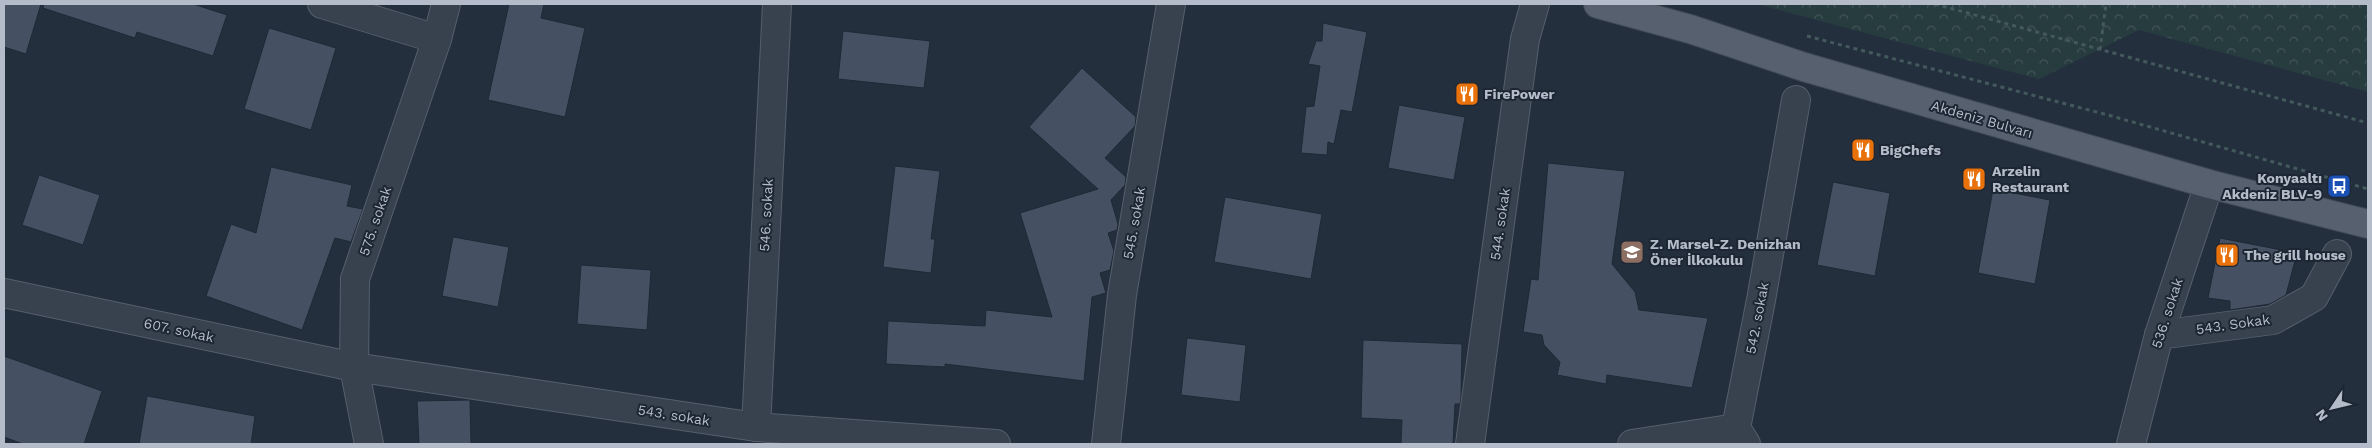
<svg xmlns="http://www.w3.org/2000/svg" width="2372" height="448" font-family="'Work Sans',sans-serif">
  <defs>
    <pattern id="forest-crowns" width="20" height="18" patternUnits="userSpaceOnUse" patternTransform="scale(1.25)"><rect width="20" height="18" fill="#263c3f"/><path d="M2 6a3 3 0 1 1 6 0M12 15a3 3 0 1 1 6 0" fill="none" stroke="#435659"/></pattern>
  </defs>
  <rect width="100%" height="100%" fill="#242f3e"/>
  <path fill="url(#forest-crowns)" d="M1756 4H2368V92L2139 30 2039 79Z"/>
  <g fill="#455162" stroke="#1f2835">
    <path d="M4 4H41L26 54 4 47Z"/>
    <path d="M44 4H193L227 15 213 56 137 32 135 38 43 8Z"/>
    <path d="M509 4H544L541 18 585 28 565 117 488 100Z"/>
    <path d="M1323 23 1367 32 1352 112 1341 110 1334 144 1328 142 1327 155 1301 153 1306 107 1314 106 1320 66 1308 64 1316 41H1322Z"/>
    <path d="M269 28 336 48 311 130 244 109Z"/>
    <path d="M843 31 930 41 924 88 838 79Z"/>
    <path d="M1082 68 1136 117 1135 126 1105 158 1126 177 1125 185 1111 200 1118 224 1117 230 1108 233 1114 251 1110 270 1100 273 1106 293 1092 297 1084 381 945 364V367L886 364 888 321 985 326 986 310 1052 317 1020 213 1098 189 1029 127Z"/>
    <path d="M1399 105 1465 117 1454 180 1388 168Z"/>
    <path d="M1548 163 1625 171 1612 264 1635 292 1639 310 1708 318 1692 388 1607 375 1606 384 1557 375 1560 362 1544 345 1542 335 1523 332 1531 279 1538 280Z"/>
    <path d="M895 166 940 171 931 239H935L931 273 883 267Z"/>
    <path d="M271 167 352 185 347 206 363 209 351 242 335 238 302 330 206 296 231 224 256 233Z"/>
    <path d="M39 175 100 195 83 245 22 225Z"/>
    <path d="M1833 182 1890 193 1875 276 1817 265Z"/>
    <path d="M1993 189 2050 200 2035 284 1978 273Z"/>
    <path d="M1225 197 1322 214 1311 279 1214 262Z"/>
    <path d="M453 237 509 247 498 307 442 296Z"/>
    <path d="M2220 238 2297 253 2286 295 2270 304 2230 310V301L2208 298Z"/>
    <path d="M581 265 651 270 647 330 577 324Z"/>
    <path d="M1187 338 1246 345 1240 402 1181 395Z"/>
    <path d="M1363 340 1462 344 1461 398 1460 404H1455L1453 444H1401L1402 420 1361 418Z"/>
    <path d="M4 356 102 391 84 444H23L4 437Z"/>
    <path d="M147 396 255 416 251 444H139Z"/>
    <path d="M470 400 471 444H419L417 401Z"/>
  </g>
  <g fill="none" stroke-linecap="round" stroke-linejoin="round">
    <g stroke="#565f6c" stroke-width="30">
      <g id="minor">
        <path d="M322 4 437 39"/>
        <path d="M4 293 354 367 756 427 996 444"/>
        <path d="M2159 335 2273 320 2314 297 2337 254"/>
        <path d="M756 427 777 4"/>
        <path d="M369 444 354 367 355 279 437 39 446 4"/>
        <path d="M1106 444 1122 295 1171 4"/>
        <path d="M1470 444 1525 39 1535 4"/>
        <path d="M1632 444 1736 428"/>
        <path d="M1746 444 1736 428 1761 300 1796 100"/>
        <path d="M2131 444 2159 335 2209 184"/>
      </g>
    </g>
    <g stroke="#414a57" stroke-width="30">
      <path id="major" d="M1598 4 1690 29 1804 67 2209 184 2368 224"/>
    </g>
    <g stroke="#44595c" stroke-width="3" stroke-dasharray="4 4" stroke-linecap="butt">
      <path d="M1935 4 2368 123"/>
      <path d="M1807 36 2108 115 2368 189"/>
      <path d="M2100 50 2106 4"/>
    </g>
    <use href="#minor" stroke="#38414e" stroke-width="28"/>
    <use href="#major" stroke="#56606e" stroke-width="28"/>
  </g>
  <defs>
    <g id="restaurant-square" transform="scale(1.25)"><rect x="-9" y="-9" width="18" height="18" rx="4" fill="#e8710a" stroke="#1d2633"/><path d="M-5-6h1v4h1v-4h1v4h1v-4h1v5L-1.5 .5V6h-2V.5L-5-1ZM5-6V6H3V1.5H1.5Q1.5-4 5-6Z" fill="#fff"/></g>
    <g id="bus-square" transform="scale(1.25)"><rect x="-9" y="-9" width="18" height="18" rx="4" fill="#1a4fb4" stroke="#1d2633"/><path d="M-5-6H5V4H4V6H2V4H-2V6H-4V4H-5ZM-3.5-4V0h7V-4ZM-3.5 1.2v1.5H-2V1.2ZM2 1.2v1.5H3.5V1.2Z" fill="#fff"/></g>
    <g id="school-square" transform="scale(1.25)"><rect x="-9" y="-9" width="18" height="18" rx="4" fill="#8d6e63" stroke="#1d2633"/><path d="M0-5L7-2L0 1L-7-2ZM-4 1L0 2.5L4 1V4Q0 6-4 4Z" fill="#fff"/></g>
  </defs>
  <g fill-rule="evenodd">
    <use href="#restaurant-square" x="1467" y="94"/>
    <use href="#restaurant-square" x="1863" y="150"/>
    <use href="#restaurant-square" x="1974" y="179"/>
    <use href="#bus-square" x="2339" y="186"/>
    <use href="#school-square" x="1632" y="252"/>
    <use href="#restaurant-square" x="2227" y="255"/>
  </g>
  <g text-anchor="middle" dominant-baseline="central" stroke-width="4" stroke-linejoin="round" paint-order="stroke">
    <g font-size="14" font-weight="bold" fill="#b4bcc9" stroke="#1d2633" text-anchor="start">
      <text x="1484" y="94">FirePower</text>
      <text x="1880" y="150">BigChefs</text>
      <text x="1992" y="171">Arzelin<tspan x="1992" dy="16">Restaurant</tspan></text>
      <text x="2322" y="178" text-anchor="end">Konyaaltı<tspan x="2322" dy="16">Akdeniz BLV-9</tspan></text>
      <text x="1650" y="244">Z. Marsel-Z. Denizhan<tspan x="1650" dy="16">Öner İlkokulu</tspan></text>
      <text x="2244" y="255">The grill house</text>
    </g>
    <g font-size="14" fill="#b4bcc9" stroke="#1d2633">
      <text transform="translate(1982 119) rotate(16)">Akdeniz Bulvarı</text>
      <text transform="translate(766 215) rotate(-87)">546. sokak</text>
      <text transform="translate(375 221) rotate(-71)">575. sokak</text>
      <text transform="translate(1134 223) rotate(-80)">545. sokak</text>
      <text transform="translate(1500 224) rotate(-82)">544. sokak</text>
      <text transform="translate(2167 313) rotate(-72)">536. sokak</text>
      <text transform="translate(1757 318) rotate(-79)">542. sokak</text>
      <text transform="translate(2233 324) rotate(-8)">543. Sokak</text>
      <text transform="translate(179 330) rotate(12)">607. sokak</text>
      <text transform="translate(674 415) rotate(9)">543. sokak</text>
    </g>
  </g>
  <rect width="2372" height="448" fill="none" stroke="#b4bcc9" stroke-width="10"/>
  <g transform="translate(2332 408) rotate(235)" stroke="#1d2633" stroke-width="4" paint-order="stroke">
  <path d="M0-4L9 19L0 12L-9 19Z" fill="#b4bcc9"/>
  <text y="-8" font-size="14" font-weight="bold" text-anchor="middle" fill="#b4bcc9">N</text>
  </g>
</svg>
